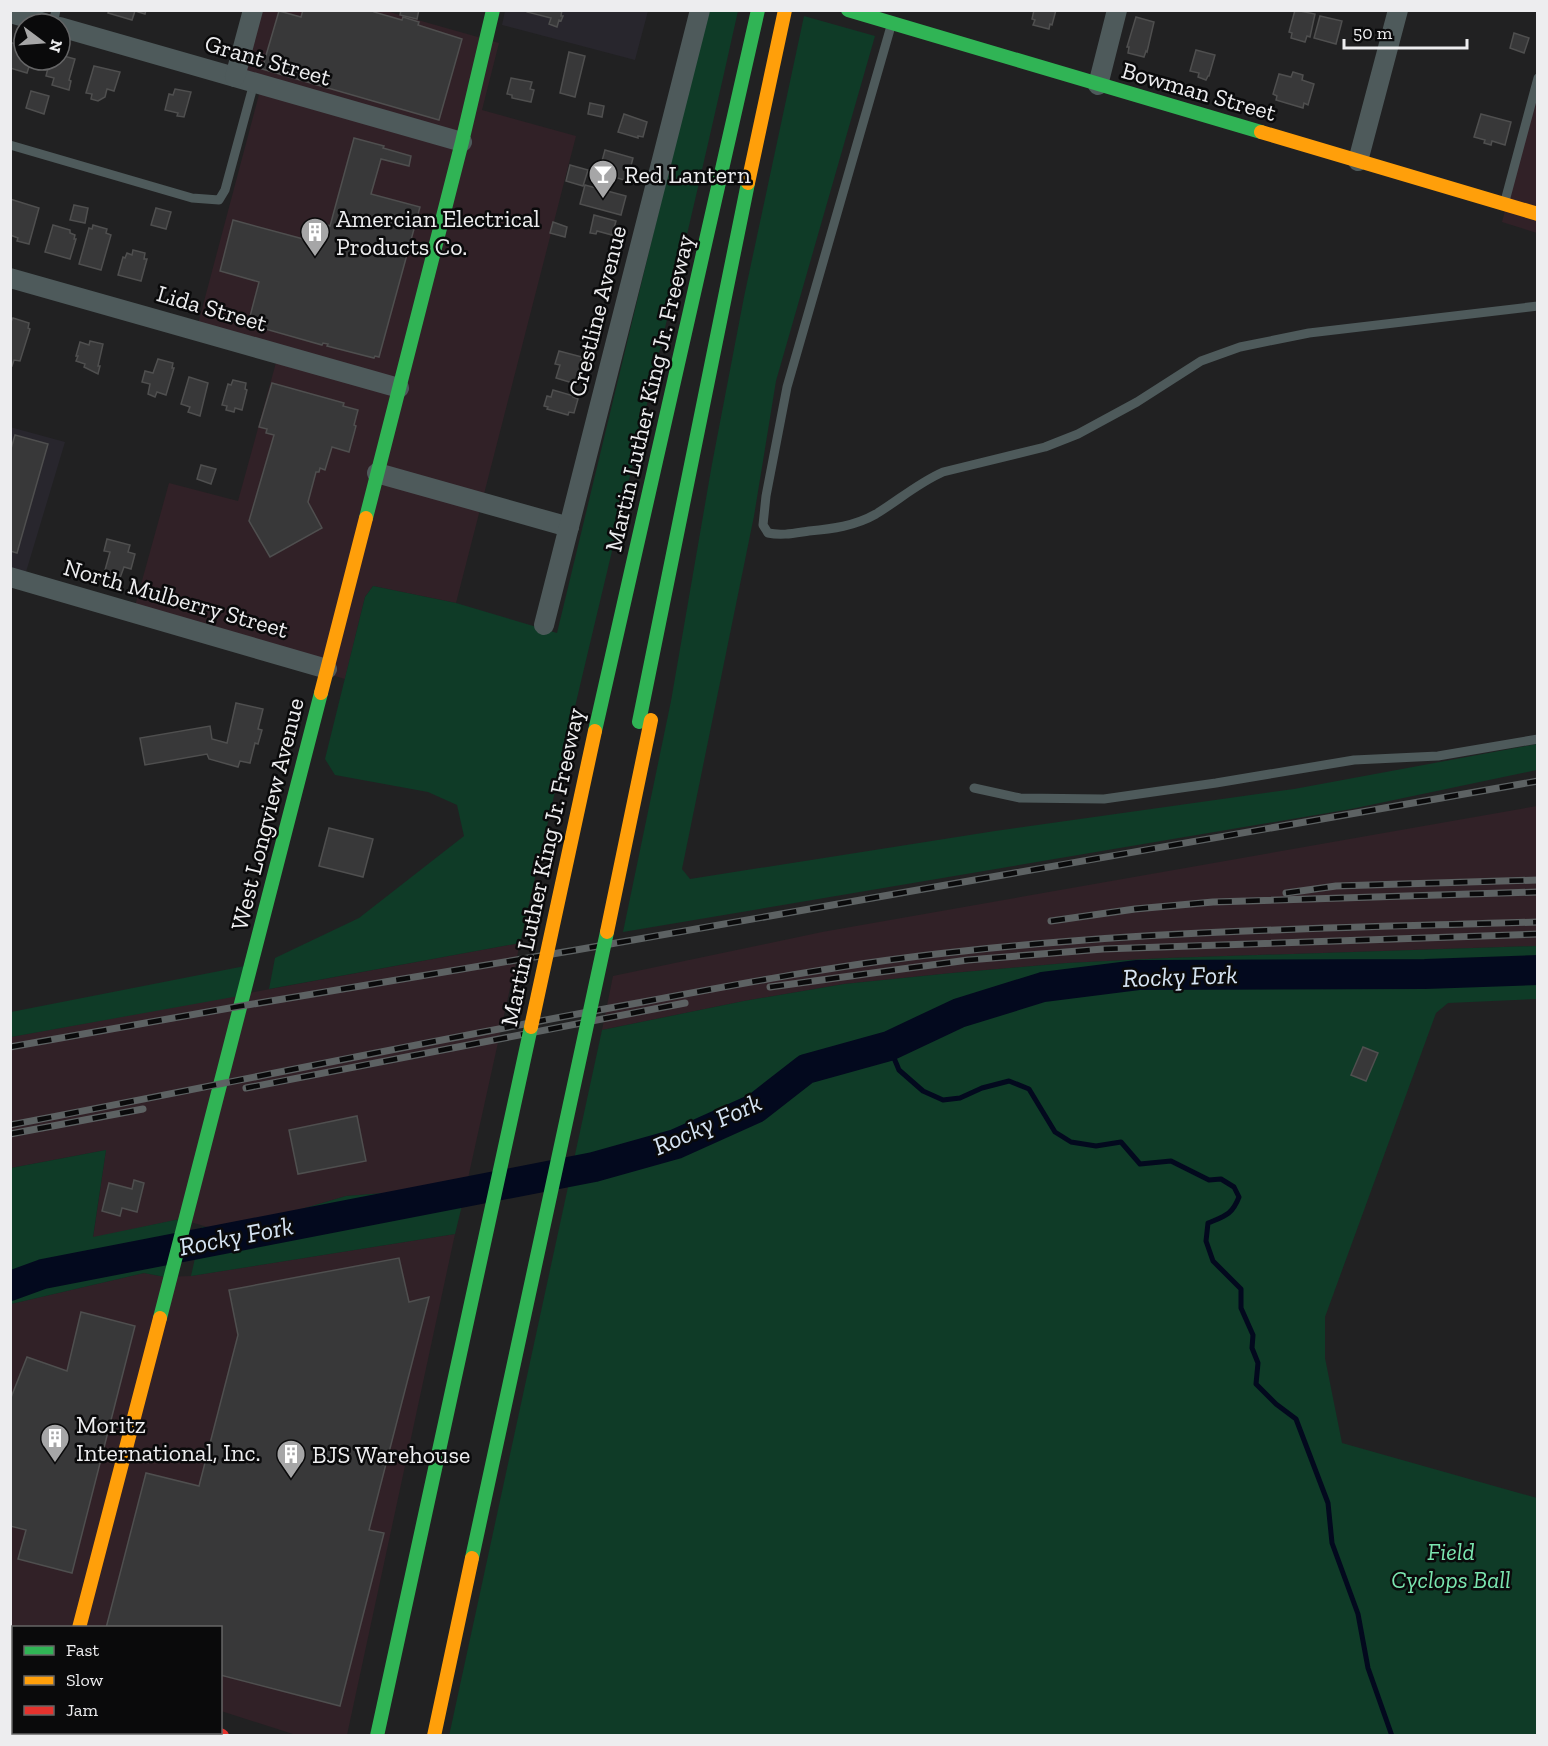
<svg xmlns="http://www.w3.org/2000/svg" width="1548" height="1746" font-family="'Zilla Slab',serif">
  <rect width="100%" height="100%" fill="#212122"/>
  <g fill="#28262d">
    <path d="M505 11H648L635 60 502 25Z"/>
    <path d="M10 427 65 442 23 582 11 578Z"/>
  </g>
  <g fill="#312127">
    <path d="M257 11H386L499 43 482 110 576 136 456 603 373 586 365 597 345 679 132 617 169 483 238 501 280 348 198 324 261 87 236 79Z"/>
    <path d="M1537 86V233L1502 222Z"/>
    <path d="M1537 806V946L1168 958 1067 963 952 973 844 984 744 1001 602 1030 613 976 822 932Z"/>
    <path d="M520 943 463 1201 446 1191 424 1190 346 1196 244 1226 218 1230 180 1219 93 1238 106 1150 11 1168V1037Z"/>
    <path d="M455 1234 347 1735H296L221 1711 220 1628H14V1732L37 1733 36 1735 11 1736V1304L144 1273 165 1277 191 1276Z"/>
  </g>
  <g fill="#0f3b27">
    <path d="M707 11H738C669 322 591 631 520 943L269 989 275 958 359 918 464 836 457 805 428 792 335 775 325 759 365 597 373 586 456 603 557 633Z"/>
    <path d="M804 16 875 36 776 381 754 516 682 869 690 879 995 831 1294 789 1537 744V770L1351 809 623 932 671 701 712 464 744 297Z"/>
    <path d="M1537 946V999L1448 1003 1436 1013 1325 1317V1358L1342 1443 1537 1498V1735L449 1736 602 1030 744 1001 844 984 952 973 1067 963 1168 958Z"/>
    <path d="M245 966 239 996 11 1037V1012Z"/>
    <path d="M106 1150 93 1237 180 1219 165 1277 144 1273 11 1304V1168Z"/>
    <path d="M424 1190 446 1191 463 1201 455 1234 191 1276 202 1227 218 1230 244 1226 346 1196Z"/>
  </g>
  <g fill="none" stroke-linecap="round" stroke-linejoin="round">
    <path stroke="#03091e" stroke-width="5" d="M889 1046 899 1070 923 1091 943 1100 960 1098 982 1088 1009 1081 1029 1089 1055 1132 1071 1142 1096 1146 1121 1142 1140 1164 1171 1161 1209 1180 1221 1179 1234 1187 1239 1197C1232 1215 1225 1216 1208 1223L1206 1241 1213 1261 1241 1289V1308L1253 1335 1252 1348 1258 1363 1256 1384 1276 1404 1296 1419 1328 1503 1332 1543 1358 1614 1368 1668 1392 1736"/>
    <path stroke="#03091e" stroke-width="30" d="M10 1286 43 1274 594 1167 676 1144 756 1108 806 1069 889 1046 959 1013 1043 987 1138 975 1425 974 1538 970"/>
  </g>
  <g fill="#383839" stroke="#4f4f4f" stroke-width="1.5">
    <path d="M109 10H146L145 14 135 11 132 20 108 13Z"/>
    <path d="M303 10H374V12L402 20 403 17 419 22 418 25 462 39 439 120 262 69 279 11 301 17Z"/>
    <path d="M401 10H419L417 19 400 15Z"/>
    <path d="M527 10H562L561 16H563L561 21 559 20 557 27 549 24 551 18 527 12Z"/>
    <path d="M1034 10H1056L1052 25 1050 24 1049 29 1033 25 1035 20 1032 19Z"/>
    <path d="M1295 10 1315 14 1310 37 1307 36 1305 42 1291 38 1292 33 1289 32Z"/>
    <path d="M1320 16 1342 21 1336 44 1314 38Z"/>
    <path d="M1136 17 1154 22 1147 52 1146 51 1144 57 1128 53 1129 47H1127Z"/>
    <path d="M1514 33 1529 38 1524 53 1510 48Z"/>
    <path d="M16 39 24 42V48L22 50 24 51V60H31L27 73 10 68V42L15 44Z"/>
    <path d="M1196 50 1215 55 1209 76H1208L1206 80 1198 77 1199 73 1190 71Z"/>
    <path d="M569 52 585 56 575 97 560 93Z"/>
    <path d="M60 55 75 59 69 80 71 81 69 90 52 85 54 78 46 76 50 60H60Z"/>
    <path d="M94 66 120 72 114 91 107 89 105 97 98 101 91 99 92 94 86 93Z"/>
    <path d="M1293 72 1303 75 1302 80 1314 84 1308 105 1304 103 1303 108 1276 100 1277 96 1273 94 1279 74 1291 77Z"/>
    <path d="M511 78 532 82 530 89 534 90 531 102 512 98V95L507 94Z"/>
    <path d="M175 89 191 92 184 117 177 116 178 113 165 110 169 94 173 95Z"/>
    <path d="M31 91 49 96 44 114 26 108Z"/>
    <path d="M590 103 604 106 602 117 588 114Z"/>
    <path d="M624 114 647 122 643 137 638 136V138L618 132Z"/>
    <path d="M1481 114 1511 122 1505 145 1492 141 1491 145 1484 143 1485 140 1474 137Z"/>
    <path d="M354 138 384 146 383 148 411 156 409 166 381 159 371 194 420 207 379 357 375 356 374 358 327 346 328 344 323 343 322 345 248 324 259 282 220 271 233 220 322 244 327 225 330 226Z"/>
    <path d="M605 150 633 158 627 181 605 174 608 163 602 161Z"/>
    <path d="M570 165 588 170 583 186 566 181Z"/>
    <path d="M585 185 626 196 621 215 580 204Z"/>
    <path d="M10 199 39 208 29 244 17 241 18 238 10 235Z"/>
    <path d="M74 205 88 208 85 223 70 220Z"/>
    <path d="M156 208 171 212 166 229 151 225Z"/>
    <path d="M594 215 616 221 612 235 597 231 596 234 590 233Z"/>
    <path d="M553 222 567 227 565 237 550 233Z"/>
    <path d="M53 225 70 230V233L75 235 74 239H76L70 259 45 252Z"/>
    <path d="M93 225 107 229 106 233 111 235 101 270 79 264 89 228 92 229Z"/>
    <path d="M133 250 145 253 144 259H147L141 281 118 275 123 257 125 258 127 253 132 255Z"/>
    <path d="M13 318 29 323 28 328 30 329 20 361 14 360 12 366 10 365V323Z"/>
    <path d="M90 341 103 344 98 366H100L98 374 84 367 85 364 76 361 78 356H76L80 342 89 345Z"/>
    <path d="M559 351 582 357 580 364 586 366 580 382 577 381 576 384 556 378 560 365 555 364Z"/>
    <path d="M158 359 173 363 172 368H174L166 395 157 392 155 397 148 394 150 384 142 382 145 371 153 373Z"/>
    <path d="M189 377 208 383 200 416 188 412 190 407 181 404Z"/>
    <path d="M233 380 246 383 245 389 247 390 242 410 235 408 234 412 226 410 227 406 222 405 228 384 231 385Z"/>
    <path d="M272 383 344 403 343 406 358 410 354 425 356 426 349 452 332 447 325 470 320 468 319 472H316L308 502 322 528 270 557 249 521 274 435 266 433 267 429 259 427Z"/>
    <path d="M553 390 574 396 573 397 578 399 574 413 569 412 568 415 547 409 548 407 544 406 547 396 551 397Z"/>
    <path d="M15 435 48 444 17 553 10 551V452Z"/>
    <path d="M201 465 216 469 211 484 197 479Z"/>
    <path d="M107 539 130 545 128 552 135 554 131 569 124 567 120 578 106 575 107 571 105 570 110 552 104 551Z"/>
    <path d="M236 703 263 709 258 729 262 730 258 744 255 743 250 763 240 761 238 767 209 759 207 754 145 765 140 738 210 726 212 739 227 743Z"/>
    <path d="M329 828 373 839 363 877 319 866Z"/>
    <path d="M1363 1047 1378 1053 1366 1081 1351 1075Z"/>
    <path d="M357 1116 366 1161 298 1174 289 1130Z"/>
    <path d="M134 1180 144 1183 137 1212 122 1208 120 1216 102 1211 109 1183 132 1189Z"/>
    <path d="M399 1258 409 1302 429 1297 369 1530 384 1533 340 1706 220 1675V1628H106L146 1473 199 1486 238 1335 229 1290Z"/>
    <path d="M81 1312 135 1326 72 1573 18 1559 26 1530 10 1526V1400L27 1357 67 1371Z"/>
  </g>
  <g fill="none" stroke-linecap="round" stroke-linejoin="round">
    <g stroke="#4e5a5b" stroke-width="9">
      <path d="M53 24 56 10"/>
      <path d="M891 26 787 387 766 496 763 525 768 533C782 536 795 533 809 531 832 529 855 526 876 514 899 500 918 483 943 472L1045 447 1078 434 1137 402 1201 361 1240 347 1309 333 1538 306"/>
      <path d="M10 145 192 198 219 200 225 190 254 83"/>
      <path d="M1505 201 1538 78"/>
      <path d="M974 788 1020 798 1104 799 1216 783 1354 760 1438 756 1538 739"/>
      <path d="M134 1732V1736"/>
    </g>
    <g stroke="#4e5a5b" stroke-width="20">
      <path d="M10 13 48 24"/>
      <path d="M60 27 462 142"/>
      <path d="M235 77 253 10"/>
      <path d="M1098 85 1117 10"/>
      <path d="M1358 161 1398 10"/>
      <path d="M10 278 399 388"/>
      <path d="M377 473 569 527"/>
      <path d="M10 577 327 669"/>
      <path d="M544 625 700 10"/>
    </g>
    <g stroke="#30b455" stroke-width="14">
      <path d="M848 10 1261 132"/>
      <path d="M366 518 462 142 493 10"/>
      <path d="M639 722 748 183"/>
      <path d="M595 731 758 10"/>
      <path d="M160 1318 321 693"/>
      <path d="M51 1736 52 1732"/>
    </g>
    <g stroke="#ff9f0a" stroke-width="14">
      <path d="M1261 132 1538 214"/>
      <path d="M748 183 785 10"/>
      <path d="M321 693 366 518"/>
      <path d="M79 1628 160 1318"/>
    </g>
    <g stroke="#e5322d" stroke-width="14">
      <path d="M10 1658 14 1659"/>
      <path d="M214 1732 222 1736"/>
    </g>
    <g stroke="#5d6263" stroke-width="7">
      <g id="rail">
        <path d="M1286 893 1336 886 1538 880"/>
        <path d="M1051 921 1135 909 1213 902 1538 892"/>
        <path d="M770 987 968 960 1103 949 1538 934"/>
        <path d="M10 1047 241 1006 576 950 1538 781"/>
        <path d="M246 1088 685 1003"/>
        <path d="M10 1125C221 1085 431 1040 643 1002 749 982 856 962 964 951 1155 930 1346 928 1538 922"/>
        <path d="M10 1134 143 1109"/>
      </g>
    </g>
    <use href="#rail" stroke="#0a0a0b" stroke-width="4.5" stroke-dasharray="14" stroke-linecap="butt"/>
    <g stroke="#30b455" stroke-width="14">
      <path d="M472 1558 607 932"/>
      <path d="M377 1736 531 1027"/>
    </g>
    <g stroke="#ff9f0a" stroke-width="14">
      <path d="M607 932 651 720"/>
      <path d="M531 1027 595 731"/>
      <path d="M434 1736 472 1558"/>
    </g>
  </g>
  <defs>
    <g id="bar-pin" transform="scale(1.5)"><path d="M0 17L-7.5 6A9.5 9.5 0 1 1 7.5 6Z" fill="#a6a6a7" stroke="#0a0a0b"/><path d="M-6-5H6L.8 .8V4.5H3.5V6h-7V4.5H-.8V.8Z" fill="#fff"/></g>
    <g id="building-pin" transform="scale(1.5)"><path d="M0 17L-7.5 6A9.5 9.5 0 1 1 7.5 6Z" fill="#a6a6a7" stroke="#0a0a0b"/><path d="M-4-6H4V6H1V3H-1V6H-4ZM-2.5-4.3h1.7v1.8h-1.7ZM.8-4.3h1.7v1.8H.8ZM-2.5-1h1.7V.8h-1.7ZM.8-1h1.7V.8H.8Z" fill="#fff"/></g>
  </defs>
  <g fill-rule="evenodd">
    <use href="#bar-pin" x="603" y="174"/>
    <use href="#building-pin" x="315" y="232"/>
    <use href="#building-pin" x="55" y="1438"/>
    <use href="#building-pin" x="291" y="1454"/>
  </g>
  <g text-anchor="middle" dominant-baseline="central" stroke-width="5" stroke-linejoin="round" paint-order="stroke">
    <g font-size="24" fill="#ededef" stroke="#0a0a0b">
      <text transform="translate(268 60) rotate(16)">Grant Street</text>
      <text transform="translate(1199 91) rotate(16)">Bowman Street</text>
      <text transform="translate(212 308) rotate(16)">Lida Street</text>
      <text transform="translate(597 311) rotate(-76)">Crestline Avenue</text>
      <text transform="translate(649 393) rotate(-77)">Martin Luther King Jr. Freeway</text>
      <text transform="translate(176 598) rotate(16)">North Mulberry Street</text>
      <text transform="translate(267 814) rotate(-76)">West Longview Avenue</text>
      <text transform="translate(542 867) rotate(-78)">Martin Luther King Jr. Freeway</text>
    </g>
    <g font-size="24" fill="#ededef" stroke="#0a0a0b" text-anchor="start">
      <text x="624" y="174">Red Lantern</text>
      <text x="336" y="218">Amercian Electrical<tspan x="336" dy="28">Products Co.</tspan></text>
      <text x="76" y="1424">Moritz<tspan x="76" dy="28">International, Inc.</tspan></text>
      <text x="312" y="1454">BJS Warehouse</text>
    </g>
    <g font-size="24" font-style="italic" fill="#7ae5af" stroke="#0a0a0b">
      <text x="1451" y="1551">Field<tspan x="1451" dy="28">Cyclops Ball</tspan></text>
    </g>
    <g font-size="26" font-style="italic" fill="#d6e4f3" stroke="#0a0a0b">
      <text transform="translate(1180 976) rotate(-2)">Rocky Fork</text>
      <text transform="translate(707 1124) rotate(-24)">Rocky Fork</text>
      <text transform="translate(236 1236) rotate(-11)">Rocky Fork</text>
    </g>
  </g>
  <rect width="1548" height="1746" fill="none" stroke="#ededef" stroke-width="24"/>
  <rect x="12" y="1626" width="210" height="108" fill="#0a0a0b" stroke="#656566" stroke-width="1.5"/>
  <rect x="24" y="1646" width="30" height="9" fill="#30b455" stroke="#656566" stroke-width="1.5"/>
  <text x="66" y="1656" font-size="18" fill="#ededef">Fast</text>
  <rect x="24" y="1676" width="30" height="9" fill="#ff9f0a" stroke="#656566" stroke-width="1.5"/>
  <text x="66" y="1686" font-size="18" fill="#ededef">Slow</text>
  <rect x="24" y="1706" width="30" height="9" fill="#e5322d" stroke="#656566" stroke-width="1.5"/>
  <text x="66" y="1716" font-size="18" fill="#ededef">Jam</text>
  <g transform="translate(42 42) rotate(106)"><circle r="28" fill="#0a0a0b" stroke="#656566" stroke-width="1.5"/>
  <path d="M0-4.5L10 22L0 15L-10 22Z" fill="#a6a6a7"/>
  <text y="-9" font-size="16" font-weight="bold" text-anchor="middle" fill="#ededef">N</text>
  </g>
  <path d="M1344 39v9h123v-9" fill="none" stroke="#ededef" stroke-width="3"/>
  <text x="1353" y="39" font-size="18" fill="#ededef" stroke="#0a0a0b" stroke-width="4.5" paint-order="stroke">50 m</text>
</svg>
